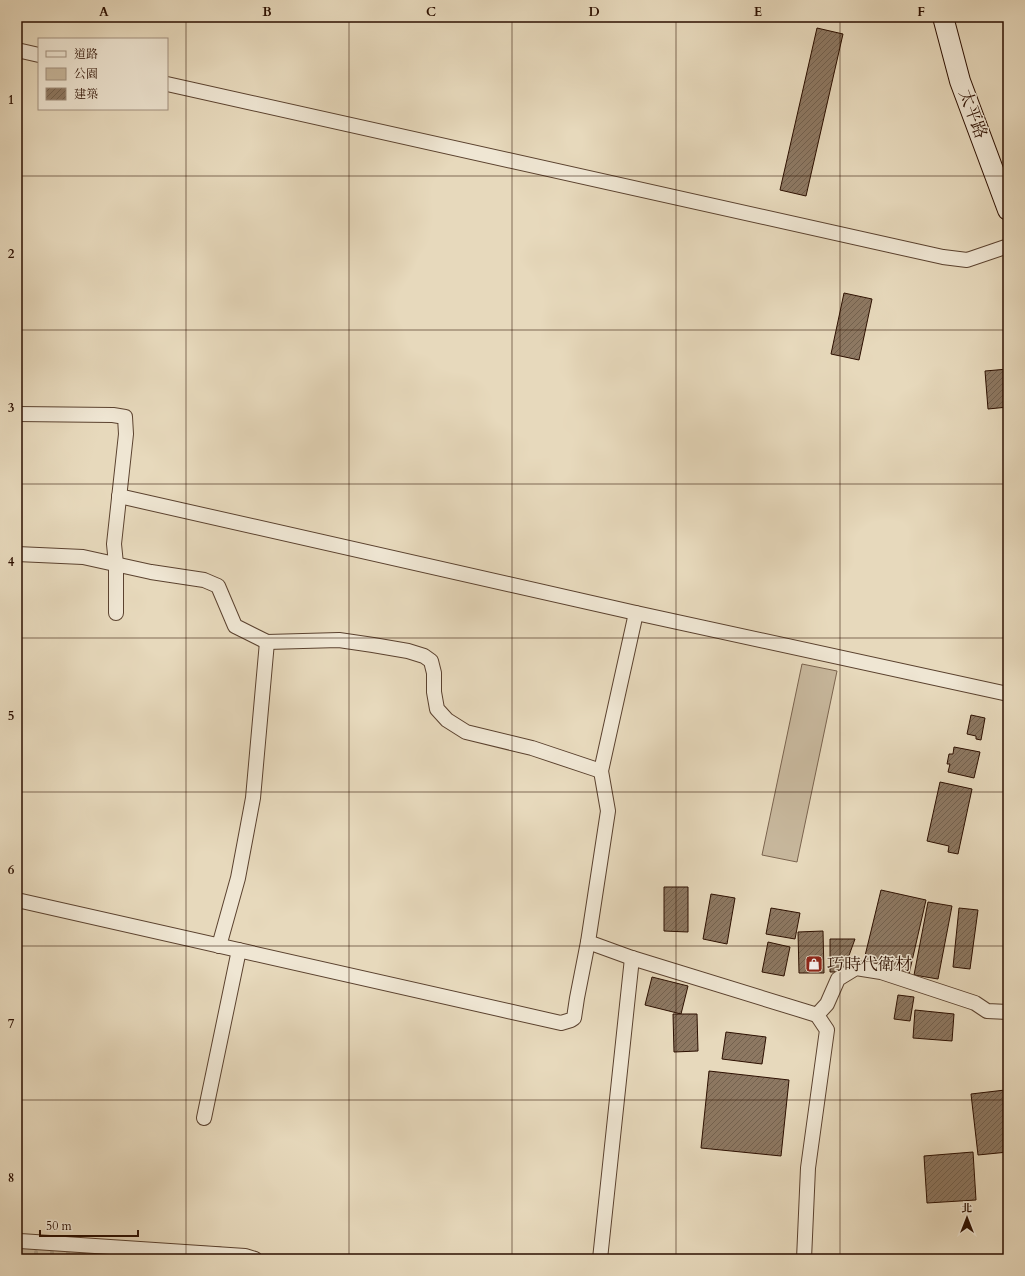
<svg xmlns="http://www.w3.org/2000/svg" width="1025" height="1276" font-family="Cardo,'Noto Serif TC',serif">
  <defs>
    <pattern id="cemetery-stones" width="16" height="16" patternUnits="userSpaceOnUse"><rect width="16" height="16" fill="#c7b79c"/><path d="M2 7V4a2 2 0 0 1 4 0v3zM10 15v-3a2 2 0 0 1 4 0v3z" fill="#ab9c85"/></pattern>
    <pattern id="building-hatch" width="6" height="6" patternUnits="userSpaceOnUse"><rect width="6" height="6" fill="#8d7862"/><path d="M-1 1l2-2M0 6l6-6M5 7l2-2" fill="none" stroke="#73614e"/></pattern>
  </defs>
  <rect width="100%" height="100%" fill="#e7d9bc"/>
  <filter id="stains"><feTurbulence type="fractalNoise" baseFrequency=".005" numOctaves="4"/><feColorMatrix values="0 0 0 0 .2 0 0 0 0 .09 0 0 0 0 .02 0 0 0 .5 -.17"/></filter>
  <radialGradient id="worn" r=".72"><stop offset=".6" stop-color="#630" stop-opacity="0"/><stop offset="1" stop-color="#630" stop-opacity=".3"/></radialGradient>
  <path fill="#c7b79c" stroke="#7a634e" d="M802 664 837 671 797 862 762 855Z"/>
  <path fill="url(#cemetery-stones)" stroke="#7a634e" d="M17 1238 220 1247 271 1259H17Z"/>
  <g fill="url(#building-hatch)" stroke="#2c0f00">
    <path d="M817 28 843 34 806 196 780 190Z"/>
    <path d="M844 293 872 299 859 360 831 354Z"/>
    <path d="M1008 369V407L988 409 985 371Z"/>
    <path d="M971 715 985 718 981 740 976 739V736L967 734Z"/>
    <path d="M954 747 980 752 974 778 948 772 950 764H947L949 754H953Z"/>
    <path d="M940 782 972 789 958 854 948 852 949 846 927 841Z"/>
    <path d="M664 887H688V932L664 931Z"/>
    <path d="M881 890 926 900 909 974 863 964Z"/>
    <path d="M711 894 735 898 727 944 703 939Z"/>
    <path d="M928 902 952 906 938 979 914 975Z"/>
    <path d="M771 908 800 913 795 939 766 934Z"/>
    <path d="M959 908 978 910 970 969 953 967Z"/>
    <path d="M823 931 824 973H799L798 932Z"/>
    <path d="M830 939H855L843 972H830Z"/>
    <path d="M768 942 790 947 784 976 762 972Z"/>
    <path d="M652 977 688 986 681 1014 645 1005Z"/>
    <path d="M898 995 914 997 910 1021 894 1019Z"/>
    <path d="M915 1010 954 1014 952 1041 913 1038Z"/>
    <path d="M673 1014H697L698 1051 674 1052Z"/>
    <path d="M726 1032 766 1037 762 1064 722 1059Z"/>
    <path d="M709 1071 789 1080 781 1156 701 1148Z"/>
    <path d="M1005 1090 1008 1119V1152L978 1155 971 1094Z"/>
    <path d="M973 1152 976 1200 927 1203 924 1156Z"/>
  </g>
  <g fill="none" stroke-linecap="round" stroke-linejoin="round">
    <g stroke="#5b422f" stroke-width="16">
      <g id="street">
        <path d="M17 50 39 55"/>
        <path d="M167 84 943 257 967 260 1008 246"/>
        <path d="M17 414 113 415 125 417 126 434 114 544 116 564V613"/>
        <path d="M119 496 636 613 1008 694"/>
        <path d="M17 554 83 557 151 572 204 580 218 586 235 626 267 642 339 640 373 645 408 651 424 656 431 661 434 673V692L437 709 447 720 466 732 532 748 601 771"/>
        <path d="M636 613 601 771 608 811 588 942 632 958 817 1015 827 1004 838 979 856 968 881 972 975 1003 987 1011 1008 1012"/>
        <path d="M17 900 561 1023 571 1020 574 1018 577 998 588 942"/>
        <path d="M219 946 238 878 253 798 267 642"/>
        <path d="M204 1118 239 950"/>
        <path d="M17 1239 20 1241 245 1256 255 1259"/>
        <path d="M600 1259 632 958"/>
        <path d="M804 1259 808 1168 827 1030 817 1015"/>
      </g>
    </g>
    <g stroke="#2c0f00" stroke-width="22">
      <path id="secondary" d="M943 17 960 81 1008 210"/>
    </g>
    <use href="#street" stroke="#efe6d3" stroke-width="14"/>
    <use href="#secondary" stroke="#efe6d3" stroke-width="20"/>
  </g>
  <path fill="none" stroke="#2c0f00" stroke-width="1" stroke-opacity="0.55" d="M186 17V1259M349 17V1259M512 17V1259M676 17V1259M840 17V1259M17 176H1008M17 330H1008M17 484H1008M17 638H1008M17 792H1008M17 946H1008M17 1100H1008"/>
  <defs>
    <g id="shop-square" transform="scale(0.9)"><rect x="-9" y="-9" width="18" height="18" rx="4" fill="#8f2418" stroke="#efe6d3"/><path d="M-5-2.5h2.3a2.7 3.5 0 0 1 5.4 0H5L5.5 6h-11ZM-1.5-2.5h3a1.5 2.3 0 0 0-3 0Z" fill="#fff"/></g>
  </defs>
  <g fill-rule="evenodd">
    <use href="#shop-square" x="814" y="964"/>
  </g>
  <g text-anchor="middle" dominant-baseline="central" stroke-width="3" stroke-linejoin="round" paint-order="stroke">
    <g font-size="17" fill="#2c0f00" stroke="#efe6d3">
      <text transform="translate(973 114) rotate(70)">太平路</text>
    </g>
    <g font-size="17" fill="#2c0f00" stroke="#efe6d3" text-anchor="start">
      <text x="827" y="964">巧時代衛材</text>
    </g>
  </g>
  <rect width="1025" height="1276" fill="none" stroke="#e7d9bc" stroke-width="44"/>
  <rect x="38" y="38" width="130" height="72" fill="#efe6d3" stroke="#a1907f"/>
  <rect x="46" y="51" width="20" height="6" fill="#efe6d3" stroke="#a1907f"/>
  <text x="74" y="58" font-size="12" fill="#2c0f00">道路</text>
  <rect x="46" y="68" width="20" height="12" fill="#c7b79c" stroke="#a1907f"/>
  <text x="74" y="78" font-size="12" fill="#2c0f00">公園</text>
  <rect x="46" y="88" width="20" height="12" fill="url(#building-hatch)" stroke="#a1907f"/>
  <text x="74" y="98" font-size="12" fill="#2c0f00">建築</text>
  <g transform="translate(967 1218)" stroke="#efe6d3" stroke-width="3" paint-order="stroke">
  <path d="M0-3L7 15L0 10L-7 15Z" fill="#2c0f00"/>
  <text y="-6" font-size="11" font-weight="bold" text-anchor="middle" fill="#2c0f00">北</text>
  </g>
  <path d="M40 1230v6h98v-6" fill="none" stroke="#2c0f00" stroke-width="2"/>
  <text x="46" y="1230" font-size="12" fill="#2c0f00" stroke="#efe6d3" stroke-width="3" paint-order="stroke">50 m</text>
  <rect x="22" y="22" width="981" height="1232" fill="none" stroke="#2c0f00" stroke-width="1.5"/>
  <g font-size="13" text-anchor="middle" font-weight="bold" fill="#2c0f00">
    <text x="104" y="16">A</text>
    <text x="267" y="16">B</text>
    <text x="431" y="16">C</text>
    <text x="594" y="16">D</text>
    <text x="758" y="16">E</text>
    <text x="921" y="16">F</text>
    <text x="11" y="104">1</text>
    <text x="11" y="258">2</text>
    <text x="11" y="412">3</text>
    <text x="11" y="566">4</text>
    <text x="11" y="720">5</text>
    <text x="11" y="874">6</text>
    <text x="11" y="1028">7</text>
    <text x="11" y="1182">8</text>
  </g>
  <rect width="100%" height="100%" filter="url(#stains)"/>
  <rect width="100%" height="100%" fill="url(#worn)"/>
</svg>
